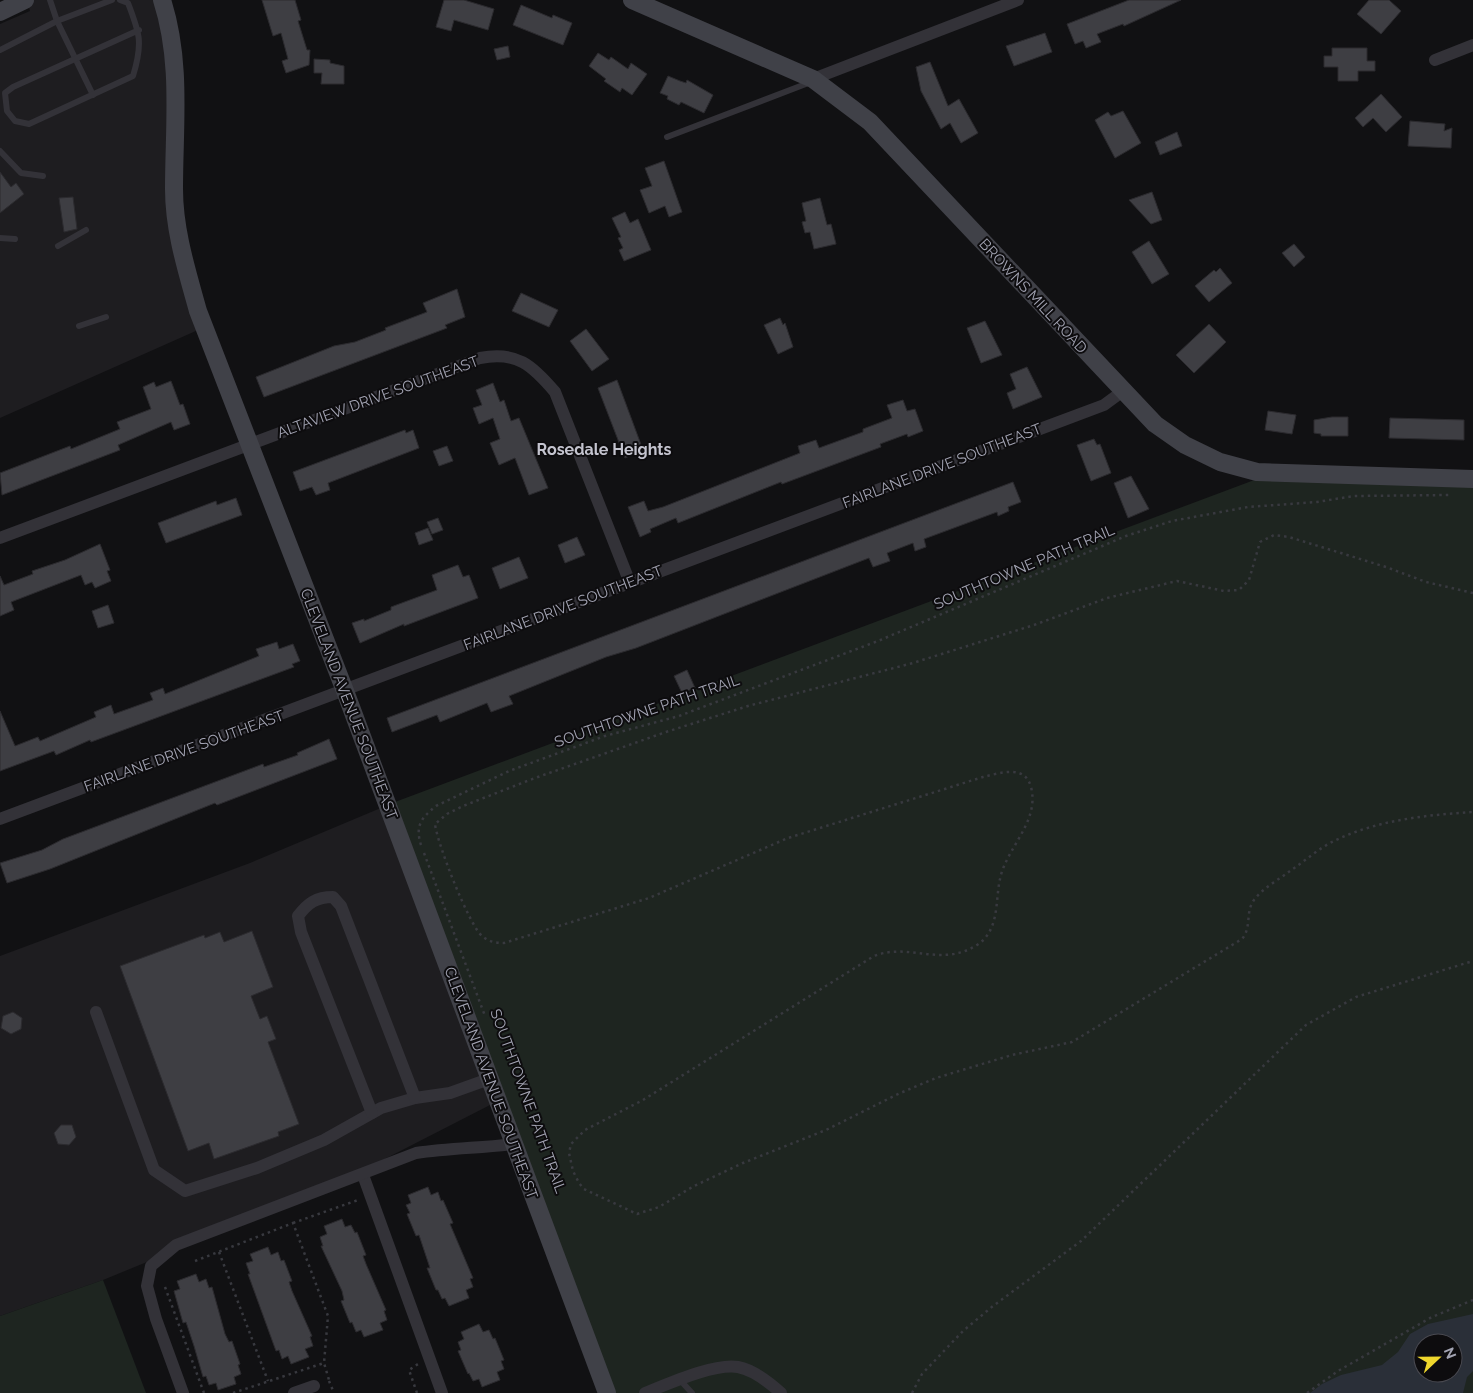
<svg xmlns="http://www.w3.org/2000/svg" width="1473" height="1393" font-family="Raleway,sans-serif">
  <rect width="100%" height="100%" fill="#111113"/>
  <g fill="#1e1d20">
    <path d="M27 0H167L171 136 198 330 0 418V24L30 11Z"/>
    <path d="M395 802 492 1104 330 1187 103 1280 0 1316V956L250 863Z"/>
  </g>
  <g fill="#1e2520" fill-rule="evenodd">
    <path d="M1265 476 1473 477V1393H601L395 802ZM1423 1343H1453V1373H1423Z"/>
    <path d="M103 1280 146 1393H0V1316Z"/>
  </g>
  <path fill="#2a2f38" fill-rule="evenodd" d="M1473 1314V1371L1467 1377 1463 1393H1310L1322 1384 1341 1375 1382 1365 1398 1352 1410 1334 1428 1324ZM1423 1343H1453V1373H1423Z"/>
  <g fill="#3e3e43" stroke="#2c2b2f">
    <path d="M262 0H295L301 20 298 21 307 50H310L309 65 286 73 282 61 288 59 281 33 273 36Z"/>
    <path d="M444 0H464L494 9 488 30 454 20 451 31 436 27Z"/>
    <path d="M1129 0H1181L1124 26 1123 24 1097 34 1101 42 1086 48 1083 41 1075 44 1067 24Z"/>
    <path d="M1369 0H1389L1401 11 1381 34 1357 14Z"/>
    <path d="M521 5 552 18 553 15 572 23 563 45 513 25Z"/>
    <path d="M1045 33 1052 52 1014 66 1006 46Z"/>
    <path d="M508 46 510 57 497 60 494 49Z"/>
    <path d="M1332 48H1367V61H1375V71H1358V81H1338V67H1324V56H1332Z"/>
    <path d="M598 53 609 60 611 57 628 69 631 63 647 74 632 95 622 88 620 92 604 81 606 79 589 66Z"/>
    <path d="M314 59 330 60V63L344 66V84H321L322 73H314Z"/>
    <path d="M930 62 948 106 959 99 978 133 961 143 950 123 941 129 921 91 916 67Z"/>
    <path d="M668 76 680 81 686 83 687 80 713 95 704 113 681 102 679 105 667 99 668 96 660 93Z"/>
    <path d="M1381 94 1402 117 1386 132 1373 118 1363 127 1355 118Z"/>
    <path d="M1123 111 1141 143 1115 158 1095 120 1108 112 1111 116Z"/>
    <path d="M1410 121 1445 124 1444 131 1452 128 1451 148 1408 146Z"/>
    <path d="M1177 132 1182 146 1160 155 1155 142Z"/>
    <path d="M664 161 682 212 669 217 665 206 649 213 640 190 652 186 645 168Z"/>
    <path d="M0 172 11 187 16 183 24 194 0 213Z"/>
    <path d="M1152 192 1162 220 1151 224 1129 200Z"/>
    <path d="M73 197 77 229 64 232 59 198Z"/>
    <path d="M820 198 827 225 831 224 836 244 814 249 810 232 805 233 802 222 806 221 802 203Z"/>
    <path d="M625 212 630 223 638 219 651 250 624 261 619 250 623 248 618 238 621 237 612 218Z"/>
    <path d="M1149 241 1169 274 1152 284 1132 252Z"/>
    <path d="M1294 244 1305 257 1294 267 1282 253Z"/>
    <path d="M1220 268 1232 283 1209 302 1195 286 1214 270 1216 272Z"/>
    <path d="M457 289 465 317 445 325 447 328 264 397 256 377 334 346 355 342 386 330 385 328 427 312 423 303Z"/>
    <path d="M521 293 558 310 549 327 512 311Z"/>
    <path d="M780 318 783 325 785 323 793 347 778 354 764 325Z"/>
    <path d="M985 321 1002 355 981 363 967 328Z"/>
    <path d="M1209 324 1226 342 1194 373 1176 355Z"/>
    <path d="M586 329 609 359 592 371 570 341Z"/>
    <path d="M1027 367 1042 397 1013 409 1007 393 1016 389 1010 374Z"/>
    <path d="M617 380 643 450 625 458 598 388Z"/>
    <path d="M171 381 180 405 183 404 190 424 174 430 171 422 118 445 120 450 2 495 0 473 70 446 71 449 120 429 117 422 151 409 143 387 154 382 156 387Z"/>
    <path d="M493 383 500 402 504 400 511 421 519 418 548 488 529 495 515 458 499 465 490 443 500 439 493 418 479 424 473 408 482 405 476 390Z"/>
    <path d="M903 400 907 411 915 409 923 431 908 437 907 434 880 444 881 447 782 484 781 482 678 523 676 518 650 529 651 532 640 537 628 507 644 501 648 511 663 507 800 453 798 446 816 440 819 448 863 432V429L892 418 887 405Z"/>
    <path d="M1268 411 1296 415 1292 434 1265 430Z"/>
    <path d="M1332 417H1348V436H1321V434L1314 433V420Z"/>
    <path d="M1390 418 1464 420V440L1389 438Z"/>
    <path d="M405 430 406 433 413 430 419 448 328 483 330 490 316 495 312 487 300 491 293 472Z"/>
    <path d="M1094 439 1097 445 1100 444 1111 473 1091 481 1077 445Z"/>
    <path d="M447 446 453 461 439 466 433 451Z"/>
    <path d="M1131 476 1149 509 1128 518 1114 483Z"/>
    <path d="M1013 482 1021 502 1008 507 1009 511 998 516 997 512 924 539 926 547 915 551 913 543 887 553 890 561 873 567 869 558 636 648 606 657 509 696 513 704 491 712 487 703 440 722 437 715 392 732 387 718Z"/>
    <path d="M236 498 242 515 166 543 158 523 216 501 217 505Z"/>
    <path d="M438 518 443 530 432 534 427 522Z"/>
    <path d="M428 528 433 540 419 545 415 533Z"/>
    <path d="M577 537 585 555 565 563 558 545Z"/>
    <path d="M100 544 110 570 107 571 111 581 95 588 92 582 85 585 81 575 11 602 14 610 0 616V576L4 585 33 574 32 571 65 560Z"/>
    <path d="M519 557 528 578 500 589 492 568Z"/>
    <path d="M458 565 463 577 469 575 478 598 404 626V624L360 643 352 623 364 619V621L391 610V607L437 590 432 575Z"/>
    <path d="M108 605 114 623 98 628 92 611Z"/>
    <path d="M277 642 279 649 293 644 300 661 292 664 294 667 91 742 90 740 56 755 54 751 0 771V711L15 746 38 737 40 741 96 717 94 712 111 705 114 714 153 700 150 693 163 688 165 694 259 656 256 649Z"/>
    <path d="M687 670 695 688 682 693 674 676Z"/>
    <path d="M329 739 337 759 217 805 215 803 50 869 7 883 0 863 42 850 63 839 263 764 264 767 298 755 297 753Z"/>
    <path d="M252 931 273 987 251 996 260 1019 267 1016 276 1039 268 1042 299 1124 278 1132 279 1136 214 1159 209 1143 188 1151 120 966 204 935 205 938 220 932 224 942Z"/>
    <path d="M13 1012 22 1018 21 1029 11 1034 1 1028 3 1016Z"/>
    <path d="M61 1125H72L76 1137 69 1145 58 1144 54 1133Z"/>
    <path d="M428 1187 431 1195 438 1192 441 1201 443 1200 453 1223 450 1224 473 1278 470 1279 473 1287 466 1290 469 1298 449 1306 445 1298 442 1299 438 1290H436L427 1268H430L419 1235 416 1236 407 1214 410 1213 406 1205 411 1203 408 1195Z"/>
    <path d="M342 1219 345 1227 351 1225 355 1233 357 1232 366 1255 363 1256 366 1264 386 1310 384 1311 387 1320 380 1323 383 1330 364 1337 361 1330 356 1332 352 1322 350 1323 341 1301 344 1300 342 1291 321 1246H323L320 1237 327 1234 324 1226Z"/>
    <path d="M268 1247 271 1255 278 1252 281 1261 284 1260 292 1281 289 1282 292 1291 312 1336 310 1337 313 1346 305 1349 309 1357 291 1364 288 1356 282 1359 279 1350 276 1351 248 1274H250L246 1263 253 1261 250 1254Z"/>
    <path d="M196 1274 199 1282 206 1279 209 1288 212 1287 225 1334 229 1342 232 1341 240 1364 238 1365 241 1374 234 1377 236 1384 218 1390 216 1383 209 1385 206 1376 203 1377 194 1346 186 1322 183 1323 174 1291 180 1289 177 1281Z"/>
    <path d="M479 1324 483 1332 489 1330 493 1339 495 1338 504 1360 501 1361 504 1369 497 1372 500 1380 482 1387 479 1379 473 1381 469 1373 468 1374 458 1351 461 1350 458 1342 464 1339 461 1332Z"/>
  </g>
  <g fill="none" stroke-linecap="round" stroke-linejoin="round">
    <g stroke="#38393f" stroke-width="2.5" stroke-dasharray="2.5 4" stroke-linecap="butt">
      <path d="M1473 593 1426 582 1386 567 1289 537 1274 535 1260 542 1249 580 1239 590 1224 591 1177 581 1107 598 1034 625 913 663 748 706 666 732 535 778 463 806 447 814 435 824C437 843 469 925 482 936 489 942 496 943 504 943L649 898 788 838 983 777C1000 773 1025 764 1031 787 1040 822 1006 848 1000 879 995 901 1000 930 977 945 941 968 909 942 874 956L643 1100 585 1130 571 1144 569 1153 573 1171 579 1183 584 1189 637 1214 659 1207 694 1186 743 1163 826 1130 898 1094 936 1078 1012 1055 1072 1042 1242 939C1252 927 1245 912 1254 900 1263 888 1278 880 1290 871 1305 861 1319 848 1334 841 1377 820 1426 815 1473 812"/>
      <path d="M421 845C415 826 421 818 436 806L509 771 605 736 679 716 878 641 1126 536 1172 521 1248 507 1317 502 1354 496 1451 495"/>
      <path d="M424 853 485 1016"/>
      <path d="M293 1223 358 1200V1202"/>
      <path d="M219 1252 268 1381"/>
      <path d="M195 1261 293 1223 328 1316 324 1363"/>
      <path d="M165 1287 204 1393"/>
      <path d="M329 1381 334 1393"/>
      <path d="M233 1393 324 1363 329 1380"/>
      <path d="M417 1393 409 1370 418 1364"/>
      <path d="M912 1393 922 1374 963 1331 993 1306 1081 1241 1306 1025 1356 997 1473 961"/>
      <path d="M1307 1393 1338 1371 1432 1317 1473 1300"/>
    </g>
    <g stroke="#333238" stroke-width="6">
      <path d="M50 0 57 21 93 95"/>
      <path d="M120 0 128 3C140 34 143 43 133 76L29 124 15 121 7 111 5 93 13 87 139 30"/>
      <path d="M0 50 57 21 112 0"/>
      <path d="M667 137 811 82"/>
      <path d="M0 151 21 173 43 176"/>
      <path d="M0 238 15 239"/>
      <path d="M58 246 86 230"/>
      <path d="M79 326 106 317"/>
      <path d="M680 1380 692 1393"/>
    </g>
    <g stroke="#333238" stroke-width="12">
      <path d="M1435 60 1473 45"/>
      <path d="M813 79 1018 0"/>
      <path d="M0 538 480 358C517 351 532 365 555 392L630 583"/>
      <path d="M0 819 1104 405 1123 391"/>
      <path d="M96 1012 154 1170 185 1191 257 1168 324 1140 381 1108 415 1098 450 1093 489 1079"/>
      <path d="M372 1113 301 932 298 916C308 903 316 897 333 897L341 906 415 1098"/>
      <path d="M363 1175 442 1393"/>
      <path d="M183 1393 156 1319 147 1286 151 1266 176 1245 416 1153C449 1148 481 1148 514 1144"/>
      <path d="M294 1393 314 1386"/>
      <path d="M645 1393C668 1384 714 1363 738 1367 754 1370 770 1383 781 1393"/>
    </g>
    <g stroke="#404148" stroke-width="18">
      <path d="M162 0C182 62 174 125 174 189 174 231 187 271 198 311L345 691 607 1393"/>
      <path d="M632 0 813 79 870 122 1155 424 1185 445 1220 462 1257 472 1473 479"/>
      <path d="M0 12 25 0"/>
    </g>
  </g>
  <g text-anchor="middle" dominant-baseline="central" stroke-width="4" stroke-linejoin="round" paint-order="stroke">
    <g font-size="15" fill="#a3a4b3" stroke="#0d0c0e">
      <text transform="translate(1033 296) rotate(47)">BROWNS MILL ROAD</text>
      <text transform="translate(378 397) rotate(-20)">ALTAVIEW DRIVE SOUTHEAST</text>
      <text transform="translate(942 466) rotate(-21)">FAIRLANE DRIVE SOUTHEAST</text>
      <text transform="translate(1024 567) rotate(-23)">SOUTHTOWNE PATH TRAIL</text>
      <text transform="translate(563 608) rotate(-21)">FAIRLANE DRIVE SOUTHEAST</text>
      <text transform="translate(349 704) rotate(69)">CLEVELAND AVENUE SOUTHEAST</text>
      <text transform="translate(647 711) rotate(-19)">SOUTHTOWNE PATH TRAIL</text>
      <text transform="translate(184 751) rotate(-20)">FAIRLANE DRIVE SOUTHEAST</text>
      <text transform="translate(491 1083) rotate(70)">CLEVELAND AVENUE SOUTHEAST</text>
      <text transform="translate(528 1101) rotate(70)">SOUTHTOWNE PATH TRAIL</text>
    </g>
    <g font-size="16" font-weight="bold" fill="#c4c4cf" stroke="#0d0c0e">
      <text x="604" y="449">Rosedale Heights</text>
    </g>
  </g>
  <g transform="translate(1438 1358) rotate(68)"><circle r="24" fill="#0d0c0e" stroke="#494950"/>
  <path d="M0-4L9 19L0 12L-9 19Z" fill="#efd72d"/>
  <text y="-8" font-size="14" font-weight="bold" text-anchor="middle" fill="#a3a4b3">N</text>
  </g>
</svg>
